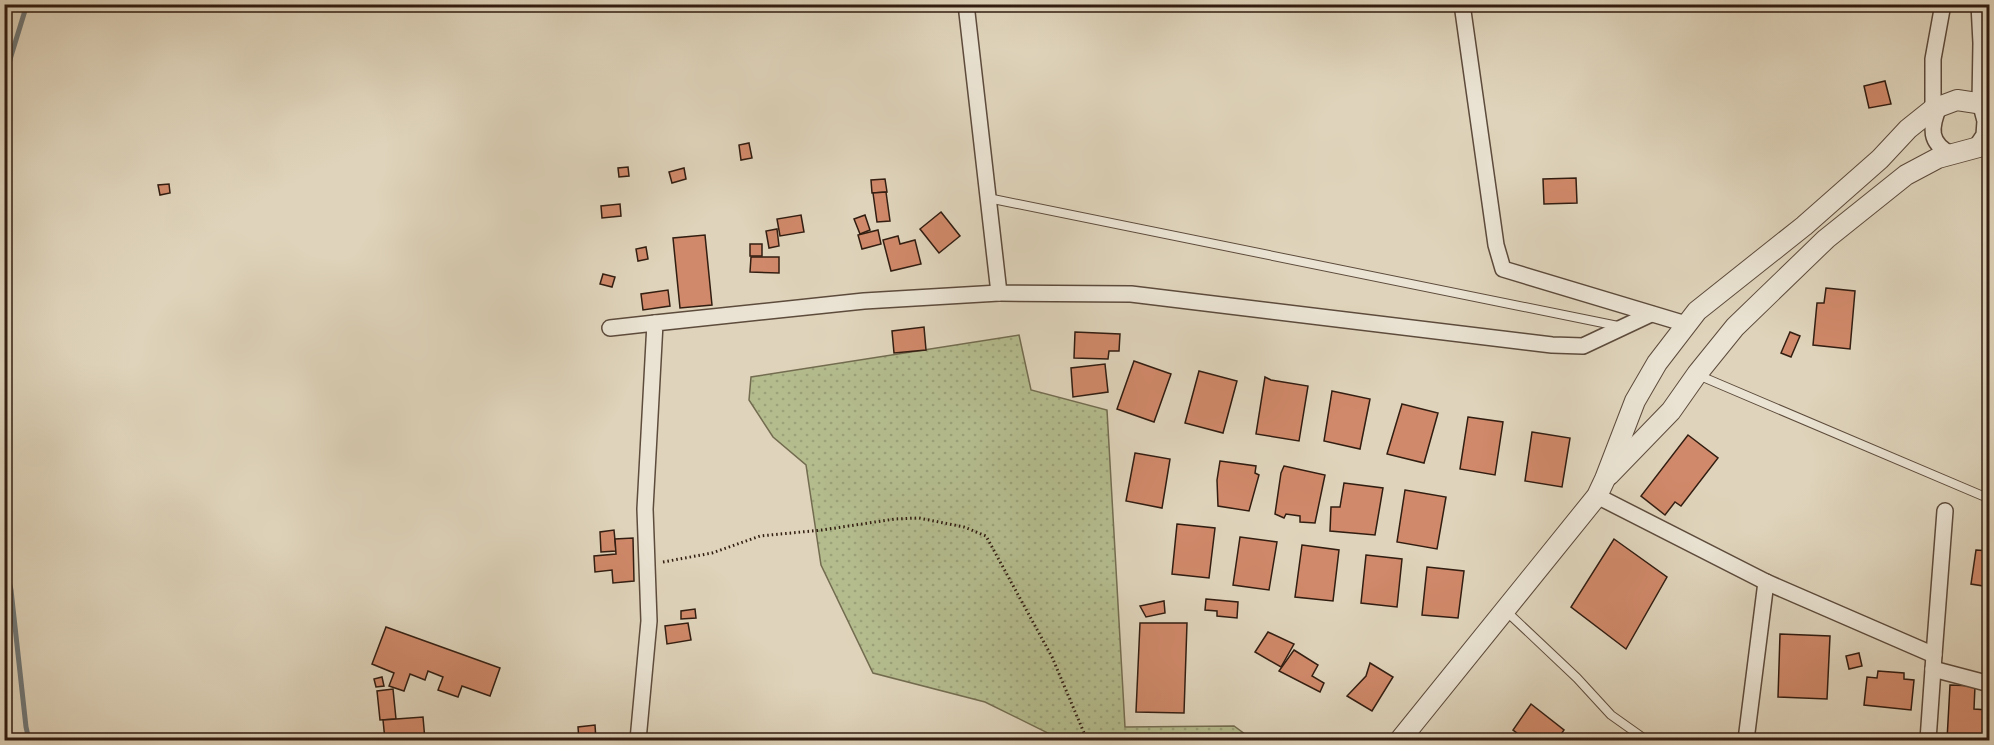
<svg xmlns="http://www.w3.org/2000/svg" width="1994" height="745" font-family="'Old Standard TT',serif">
  <defs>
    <pattern id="park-dots" width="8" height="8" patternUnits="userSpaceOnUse" patternTransform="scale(1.5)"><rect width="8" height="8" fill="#b4bc8e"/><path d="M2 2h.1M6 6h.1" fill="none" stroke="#9ba179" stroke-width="1.8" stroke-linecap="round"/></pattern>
  </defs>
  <rect width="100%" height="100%" fill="#dfd4bb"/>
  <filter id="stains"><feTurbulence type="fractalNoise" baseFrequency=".00333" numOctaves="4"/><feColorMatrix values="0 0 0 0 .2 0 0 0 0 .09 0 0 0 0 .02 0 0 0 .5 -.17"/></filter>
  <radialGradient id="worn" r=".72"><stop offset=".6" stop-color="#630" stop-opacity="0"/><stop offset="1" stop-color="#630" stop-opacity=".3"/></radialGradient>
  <path fill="url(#park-dots)" stroke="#736c50" stroke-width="1.5" d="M1019 335 1031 390 1107 410 1125 727 1234 726 1253 740H1059L1058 738 985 702 873 673 821 565 806 465 773 437 749 400 751 377Z"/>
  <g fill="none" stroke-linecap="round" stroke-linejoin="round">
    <g stroke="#707878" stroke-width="5">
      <path d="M4 79 27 4"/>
      <path d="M4 560 11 590 26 727 29 740"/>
    </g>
  </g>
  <g fill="#d0896a" stroke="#321d11" stroke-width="1.5">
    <path d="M1885 81 1891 104 1869 108 1864 86Z"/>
    <path d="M749 143 752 158 741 160 739 145Z"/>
    <path d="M628 167 629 176 619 177 618 168Z"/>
    <path d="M684 168 686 179 672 183 669 172Z"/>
    <path d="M1576 178 1577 203 1544 204 1543 179Z"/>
    <path d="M885 179 887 192 872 193 871 180Z"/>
    <path d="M169 184 170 193 160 195 158 185Z"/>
    <path d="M886 192 890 221 877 222 873 193Z"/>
    <path d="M620 204 621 216 602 218 601 206Z"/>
    <path d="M941 212 960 236 939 253 920 229Z"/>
    <path d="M801 215 804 232 780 236 777 219Z"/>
    <path d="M865 215 870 230 860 234 854 219Z"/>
    <path d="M777 229 779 246 769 248 766 231Z"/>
    <path d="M878 230 881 244 862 249 858 235Z"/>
    <path d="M705 235 712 305 680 308 673 238Z"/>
    <path d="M898 236 900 244 915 240 921 264 891 271 883 240Z"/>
    <rect x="750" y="244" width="12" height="12"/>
    <path d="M646 247 648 259 638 261 636 249Z"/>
    <path d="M751 257H779V273L750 272Z"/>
    <path d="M603 274 615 277 612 287 600 284Z"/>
    <path d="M1826 288 1855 291 1850 349 1813 345 1817 303H1824Z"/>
    <path d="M668 290 670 306 643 310 641 294Z"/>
    <path d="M924 327 926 350 894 353 892 331Z"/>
    <path d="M1075 332 1120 334 1119 351H1109L1108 359 1074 358Z"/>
    <path d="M1790 332 1800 336 1791 357 1781 353Z"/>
    <path d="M1134 361 1171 374 1154 422 1117 409Z"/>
    <path d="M1105 364 1108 392 1073 397 1071 368Z"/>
    <path d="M1199 371 1237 381 1223 433 1185 423Z"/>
    <path d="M1265 377 1271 380 1308 386 1299 441 1256 434Z"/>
    <path d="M1332 391 1370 399 1360 449 1324 441Z"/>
    <path d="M1402 404 1438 413 1424 463 1387 454Z"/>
    <path d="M1468 417 1503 422 1495 475 1460 469Z"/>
    <path d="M1532 432 1570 438 1562 487 1525 481Z"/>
    <path d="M1688 435 1718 458 1681 506 1675 502 1665 515 1641 496Z"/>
    <path d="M1135 453 1170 459 1162 508 1126 501Z"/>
    <path d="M1220 461 1256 466 1255 473 1259 475 1249 511 1218 506 1217 480Z"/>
    <path d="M1284 466 1325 475 1315 523 1300 522V516L1286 514 1284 518 1275 514 1281 473Z"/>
    <path d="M1344 483 1383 488 1375 535 1330 531 1331 507H1340Z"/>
    <path d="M1405 490 1446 497 1437 549 1397 542Z"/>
    <path d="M1177 524 1215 528 1209 578 1172 574Z"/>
    <path d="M614 530 616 551 601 552 600 532Z"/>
    <path d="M1240 537 1277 542 1269 590 1233 585Z"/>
    <path d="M633 538 634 581 613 583 612 570 595 572 594 556 616 554 615 539Z"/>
    <path d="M1614 539 1667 577 1626 649 1571 607Z"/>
    <path d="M1302 545 1339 550 1333 601 1295 597Z"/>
    <path d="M1976 550 1990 551V587L1971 584Z"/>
    <path d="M1366 555 1402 559 1397 607 1361 603Z"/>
    <path d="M1427 567 1464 571 1458 618 1422 615Z"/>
    <path d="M1206 599 1238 602 1237 618 1217 616V611L1205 610Z"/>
    <path d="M1164 601 1165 613 1146 617 1140 606Z"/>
    <path d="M695 609 696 618 681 619V611Z"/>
    <path d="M688 623 691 640 667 644 665 626Z"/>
    <path d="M1140 623H1187L1184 713 1136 712Z"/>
    <path d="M386 627 500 668 490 696 462 686 458 697 438 690 443 677 428 671 425 680 410 674 404 691 389 686 394 673 372 664Z"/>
    <path d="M1268 632 1294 644 1281 667 1255 652Z"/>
    <path d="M1780 634 1830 636 1827 699 1778 697Z"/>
    <path d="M1294 650 1318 665 1312 676 1324 683 1320 692 1279 671Z"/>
    <path d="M1859 653 1862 666 1849 669 1846 656Z"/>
    <path d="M1370 663 1393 677 1372 711 1347 696 1366 676Z"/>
    <path d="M1878 671 1904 673V679L1914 680 1911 710 1864 705 1867 677 1877 678Z"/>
    <path d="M382 677 384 686 376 687 374 679Z"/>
    <path d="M1950 685 1975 686 1974 709 1988 710 1987 740H1947Z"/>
    <path d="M393 689 396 719 380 720 377 691Z"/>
    <path d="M1531 704 1564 730 1557 740H1526L1513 730Z"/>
    <path d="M423 717 425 740H385L383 720Z"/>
    <path d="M595 725 596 740H579L578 727Z"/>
  </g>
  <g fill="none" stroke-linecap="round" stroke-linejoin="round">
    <g stroke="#5d4b3c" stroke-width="10">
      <g id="service">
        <path d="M988 198 1618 326"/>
        <path d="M1698 375 1990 499"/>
        <path d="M1506 611 1577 678 1611 715 1642 737"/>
      </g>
    </g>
    <g stroke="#5d4b3c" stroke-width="18">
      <g id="minor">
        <path d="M966 4 999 293 1131 294 1552 345 1583 346 1651 314"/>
        <path d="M1462 4 1496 245 1503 269 1686 324"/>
        <path d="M1939 107C1930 128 1929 143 1951 154"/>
        <path d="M1933 109V59L1943 4"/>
        <path d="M1976 147 1984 135 1985 121 1980 102 1981 43 1979 4"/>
        <path d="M610 328 655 323"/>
        <path d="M1597 496 1766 582 1934 655 1928 740"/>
        <path d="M1934 655 1945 511"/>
        <path d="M1933 669 1990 684"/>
        <path d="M638 740 649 621 645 509 655 323 864 301 999 293"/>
        <path d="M1746 740 1766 582"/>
      </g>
    </g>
    <g stroke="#5d4b3c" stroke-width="22">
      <g id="tertiary">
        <path d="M1609 475 1671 411 1697 374 1735 327 1826 239 1906 175 1938 158 1990 144"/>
        <path d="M1400 740 1597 496 1605 479 1635 401 1657 363 1697 311 1804 226 1880 159 1908 129 1933 109 1957 100 1990 105"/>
      </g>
    </g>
    <path stroke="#321d11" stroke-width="3" stroke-dasharray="1.5 3" stroke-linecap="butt" d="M663 562 712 553 760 536 822 530 895 519 919 518 964 527 986 536 1052 657 1087 740"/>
    <use href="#service" stroke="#eae3d3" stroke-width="8"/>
    <use href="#minor" stroke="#eae3d3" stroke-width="15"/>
    <use href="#tertiary" stroke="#eae3d3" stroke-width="20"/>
  </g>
  <rect width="1994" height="745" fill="none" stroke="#dfd4bb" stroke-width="24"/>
  <rect x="6" y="6" width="1982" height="733" fill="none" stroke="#321d11" stroke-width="3"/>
  <rect x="12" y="12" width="1970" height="721" fill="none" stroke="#321d11" stroke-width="1.5"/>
  <rect width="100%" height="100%" filter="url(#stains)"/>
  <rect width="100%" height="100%" fill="url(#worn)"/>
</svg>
